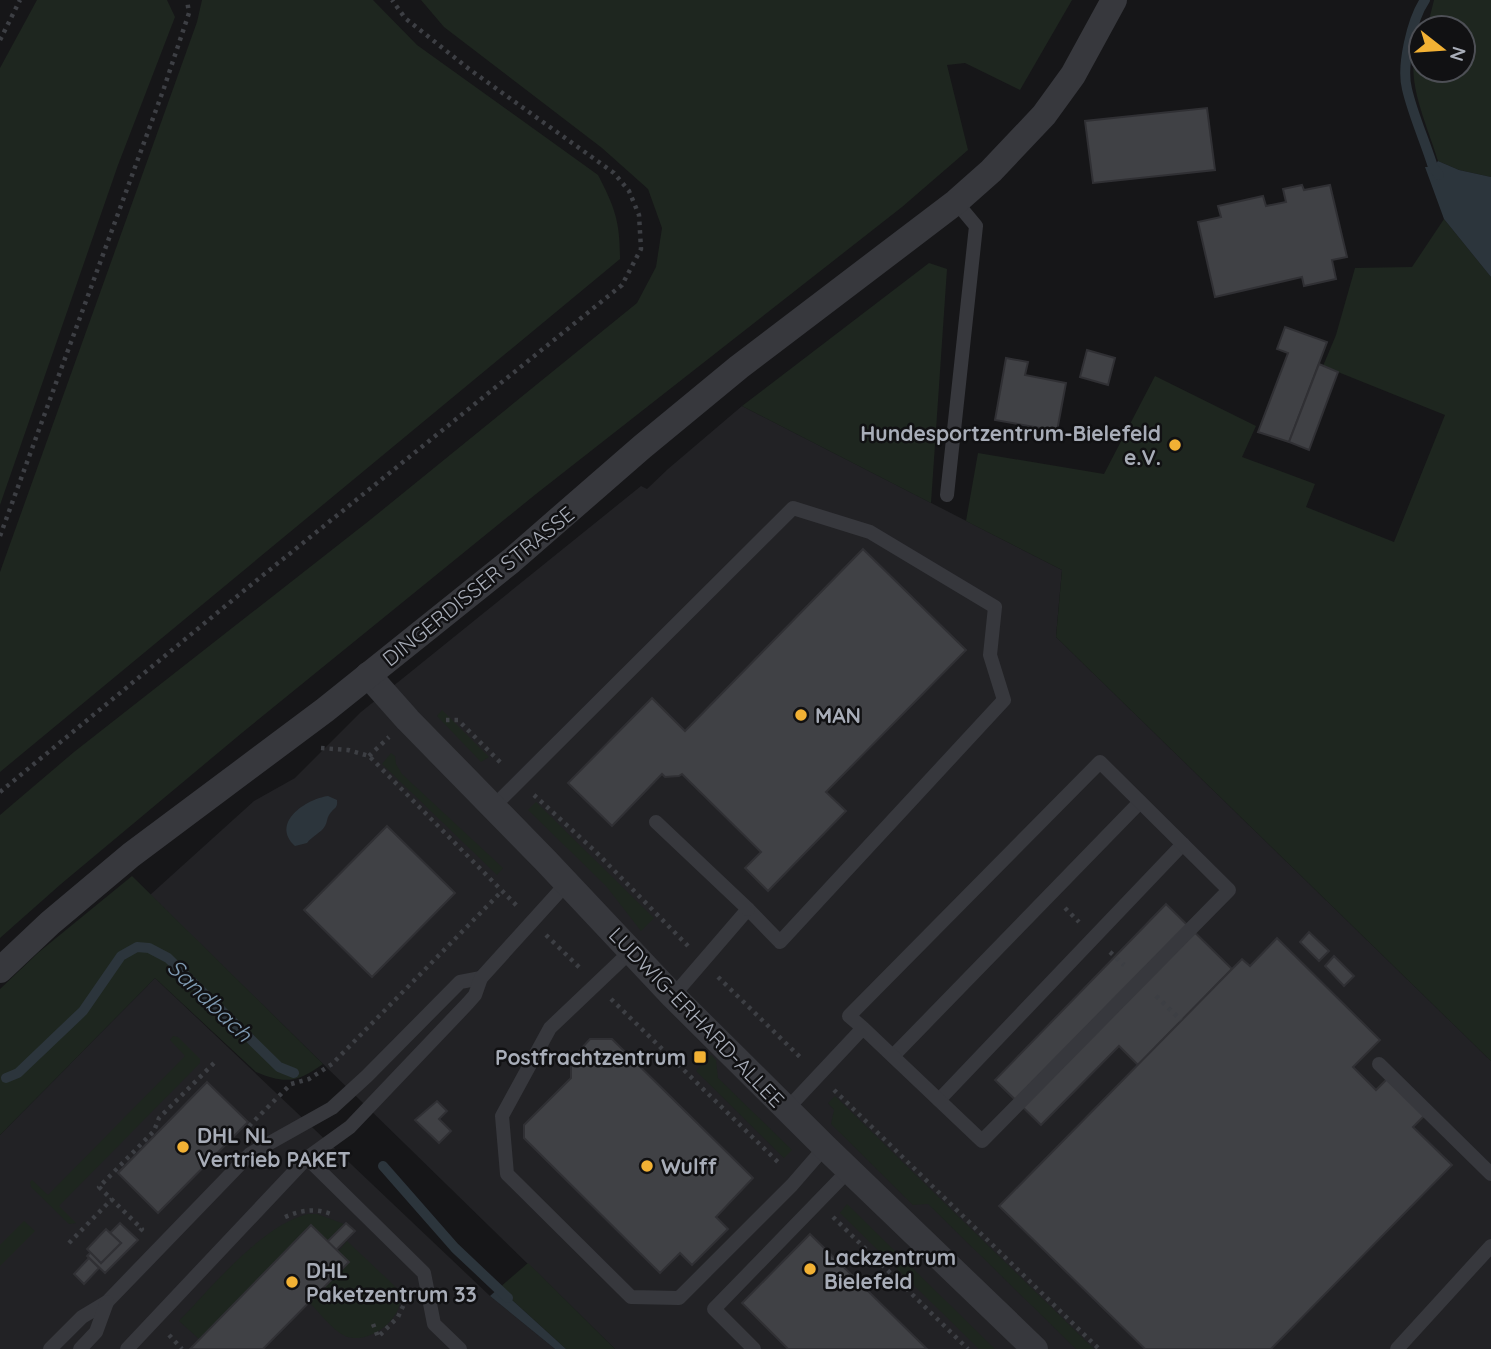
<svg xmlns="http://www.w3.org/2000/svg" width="1491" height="1349" font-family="Quicksand,sans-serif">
  <rect width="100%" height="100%" fill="#161618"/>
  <g fill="#222225">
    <path d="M742 406 1062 570 1056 637 1491 1061V1349H615L150 895 254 801 295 778 361 712 641 486 647 489 668 469Z"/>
    <path d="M155 978 490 1296 555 1349H0V1135Z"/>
  </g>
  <g fill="#1e261f">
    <path d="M37 0H167L175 17 118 165 0 505V68Z"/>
    <path d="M202 0H373L417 45 598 175C615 208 620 221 620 259L0 772V572L197 22Z"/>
    <path d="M421 0H1072L1020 90 965 63 947 65 968 150 902 207 536 494 243 732 61 884 0 938V815L74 752 370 520 637 303 656 267 662 228 648 189 602 148 444 27Z"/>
    <path d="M1434 0H1491V177L1459 170 1438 161C1428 125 1400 72 1421 38V70H1463V28H1427Z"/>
    <path d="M1444 219 1491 277V1061L1056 637 1062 570 966 521 978 453 1104 474 1155 376 1256 426 1242 457 1315 484 1306 507 1394 542 1445 415 1323 366 1336 335 1355 268 1412 267Z"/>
    <path d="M929 263 947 269 931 503 742 406Z"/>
    <path d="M442 710 489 757 481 762 437 716Z"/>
    <path d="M391 753 395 756 396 764 402 774 503 868 497 875 382 764Z"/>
    <path d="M536 802 654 918 641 931 606 886 528 810Z"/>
    <path d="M132 876 323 1064C297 1083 285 1084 256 1072L155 978 0 1135V989L39 952Z"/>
    <path d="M173 1036 178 1037 200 1059V1063L59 1206 76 1223 69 1224 31 1187 30 1182 32 1180 48 1195 185 1056 170 1040Z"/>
    <path d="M711 1055 716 1060 718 1078 792 1150 784 1158 696 1071Z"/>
    <path d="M835 1096 1094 1349H1076L928 1204 913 1205 831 1124 834 1110 828 1103Z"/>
    <path d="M847 1204 995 1349H979L840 1213Z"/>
    <path d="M308 1214H317L344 1224 327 1242 311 1226 199 1339 179 1321C212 1287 262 1225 308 1214Z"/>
    <path d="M24 1221 35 1231 0 1266V1245Z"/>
    <path d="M347 1241 400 1291C406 1317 370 1346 345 1336 332 1330 319 1312 309 1302L338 1252Z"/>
    <path d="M528 1263 615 1349H566L499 1288Z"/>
  </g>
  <g fill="#2c353c">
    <path d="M1438 161 1459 170 1491 177V277L1444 219 1425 167H1433Z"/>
    <path d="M328 796 337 800C338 809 334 807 329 815 327 818 327 823 325 826 321 833 312 836 307 843L295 846C270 823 306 799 328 796Z"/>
    <path d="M499 1288 566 1349H555L490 1296Z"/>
  </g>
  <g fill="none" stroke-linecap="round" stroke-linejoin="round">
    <g stroke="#2c353c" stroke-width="10">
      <path d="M1425 0C1412 19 1401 66 1407 89 1413 115 1425 141 1433 167L1439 175"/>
      <path d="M6 1078 18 1073 83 1011 121 956 137 947 149 948 168 958 279 1067 294 1073"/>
      <path d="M383 1166 455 1248 508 1298"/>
    </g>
  </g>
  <g fill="#404145" stroke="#303034" stroke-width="2">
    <path d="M1207 108 1215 170 1093 183 1085 121Z"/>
    <path d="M1302 185 1304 190 1330 185 1347 257 1332 260 1336 279 1304 286 1302 277 1215 297 1198 222 1221 217 1218 206 1263 196 1266 206 1286 202 1283 189Z"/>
    <path d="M1285 327 1327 342 1289 442 1258 432 1288 353 1277 349Z"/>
    <path d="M1087 350 1115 358 1108 385 1080 377Z"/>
    <path d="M1006 358 1028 362 1025 375 1066 383 1057 431 995 420Z"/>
    <path d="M1319 364 1338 372 1309 450 1289 442Z"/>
    <path d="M863 549 966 650 826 792 846 811 768 891 745 868 761 852 682 774 679 776 665 777 662 774 612 826 568 783 652 698 685 731Z"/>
    <path d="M387 826 455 893 372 977 304 910Z"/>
    <path d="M1166 904 1232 969 1138 1065 1119 1046 1041 1125 995 1080Z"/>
    <path d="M1309 932 1329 951 1319 961 1300 942Z"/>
    <path d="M1277 938 1380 1040 1353 1067 1376 1090 1390 1076 1427 1113 1413 1127 1452 1165 1271 1349H1145L999 1206 1232 969 1242 959 1250 966Z"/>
    <path d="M1334 956 1354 976 1344 986 1325 966Z"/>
    <path d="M590 1039H612L753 1178 716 1217 728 1229 692 1265 680 1253 660 1273 524 1138V1125L571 1078V1060Z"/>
    <path d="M207 1082 248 1122 158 1213 118 1173Z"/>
    <path d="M437 1101 447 1111 439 1119 451 1131 439 1143 415 1120Z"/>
    <path d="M120 1223 138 1240 105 1273 87 1256 91 1252 101 1263 121 1243 110 1233Z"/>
    <path d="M346 1223 355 1231 336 1250 327 1242Z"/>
    <path d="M311 1225 349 1262 263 1349H190Z"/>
    <path d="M106 1229 121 1243 101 1263 87 1249Z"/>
    <path d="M810 1234 927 1349H788L742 1303Z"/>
    <path d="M89 1258 99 1268 84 1284 74 1274Z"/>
  </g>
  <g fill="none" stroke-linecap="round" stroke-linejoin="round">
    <g stroke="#3d3f44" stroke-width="4.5" stroke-dasharray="3.5 5" stroke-linecap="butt">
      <path d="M0 40 20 0"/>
      <path d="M0 536 164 88 189 13 187 0"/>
      <path d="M446 720H458L503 765"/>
      <path d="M321 748 348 750 369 756 518 907"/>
      <path d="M369 756 389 737"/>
      <path d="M0 792 246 589 622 285 641 249 639 215 629 191 614 173 469 69 405 18 392 0"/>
      <path d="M534 795 596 852 688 946"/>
      <path d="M1065 908 1079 922"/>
      <path d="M546 935 580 968"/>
      <path d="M1110 952 1124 965"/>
      <path d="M718 977 802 1059"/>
      <path d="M1156 996 1181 1020"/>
      <path d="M611 999 780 1164"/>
      <path d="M834 1090 1099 1349"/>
      <path d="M249 1126 291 1084 309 1079 332 1064 502 891"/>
      <path d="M285 1217C301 1210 315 1208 331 1214"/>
      <path d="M833 1217 968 1349"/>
      <path d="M140 1231 142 1229 99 1187 154 1131 159 1118 217 1060"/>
      <path d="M69 1243 112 1199"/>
      <path d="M373 1324 378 1337 398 1317 405 1302"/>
      <path d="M169 1335 182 1349"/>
    </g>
    <g stroke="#37383d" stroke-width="14">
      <path d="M947 495 976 226 956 202"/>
      <path d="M493 807 793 508 870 532 995 607 990 655 1004 700 780 942 748 909 673 996"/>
      <path d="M656 822 748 909"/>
      <path d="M631 951 550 1028 502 1116 507 1174 631 1297 679 1298 792 1185 825 1147"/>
      <path d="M893 1056 1140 802"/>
      <path d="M1379 1064 1491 1174"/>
      <path d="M939 1100 1183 844"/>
      <path d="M787 1109 863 1028 982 1141 1229 890 1100 762 849 1016 863 1028"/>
      <path d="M307 1158 424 1273 434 1324 460 1349"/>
      <path d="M50 1349 82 1317 107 1302 250 1154 332 1108 367 1076 460 982 481 978"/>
      <path d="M80 1349 96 1332 107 1302"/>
      <path d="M127 1349 307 1158 350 1127 468 1003 475 995 481 978 567 883"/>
      <path d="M754 1349 714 1309 849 1170"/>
      <path d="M1397 1349 1491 1246"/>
    </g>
    <g stroke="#37383d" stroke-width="26">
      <path d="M368 675 408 720 546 861 673 996 825 1147 1035 1349"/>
      <path d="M0 970 50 923 131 855 325 710 511 561 642 447 739 367 956 202 991 171 1044 115 1073 75 1114 0"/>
    </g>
  </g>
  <g fill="#f2b134" stroke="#111113" stroke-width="2.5">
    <circle cx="1175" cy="445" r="7"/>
    <circle cx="801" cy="715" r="7"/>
    <rect x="693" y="1050" width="14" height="14" rx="3.5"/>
    <circle cx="183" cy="1147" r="7"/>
    <circle cx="647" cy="1166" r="7"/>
    <circle cx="810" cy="1269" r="7"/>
    <circle cx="292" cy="1282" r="7"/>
  </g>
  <g text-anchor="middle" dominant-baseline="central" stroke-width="5" stroke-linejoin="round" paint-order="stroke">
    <g font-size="21" font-weight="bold" fill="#a8adb8" stroke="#111113" text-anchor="start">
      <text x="1161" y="433" text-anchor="end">Hundesportzentrum-Bielefeld<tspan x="1161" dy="24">e.V.</tspan></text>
      <text x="815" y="715">MAN</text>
      <text x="686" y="1057" text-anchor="end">Postfrachtzentrum</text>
      <text x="197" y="1135">DHL NL<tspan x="197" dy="24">Vertrieb PAKET</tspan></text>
      <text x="661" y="1166">Wulff</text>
      <text x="824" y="1257">Lackzentrum<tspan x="824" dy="24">Bielefeld</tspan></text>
      <text x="306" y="1270">DHL<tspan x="306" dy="24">Paketzentrum 33</tspan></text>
    </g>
    <g font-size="21" fill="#a8adb8" stroke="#111113">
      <text transform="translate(478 586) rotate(-39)">DINGERDISSER STRASSE</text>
      <text transform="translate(697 1017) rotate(46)">LUDWIG-ERHARD-ALLEE</text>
    </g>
    <g font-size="23" font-style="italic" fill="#7f9bb3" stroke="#111113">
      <text transform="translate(210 1000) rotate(44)">Sandbach</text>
    </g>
  </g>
  <g transform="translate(1442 49) rotate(107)"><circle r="33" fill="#111113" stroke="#4d4f55" stroke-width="2"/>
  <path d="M0-5L12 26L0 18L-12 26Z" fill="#f2b134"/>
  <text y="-10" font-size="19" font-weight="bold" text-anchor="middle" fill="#a8adb8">N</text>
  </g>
</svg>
